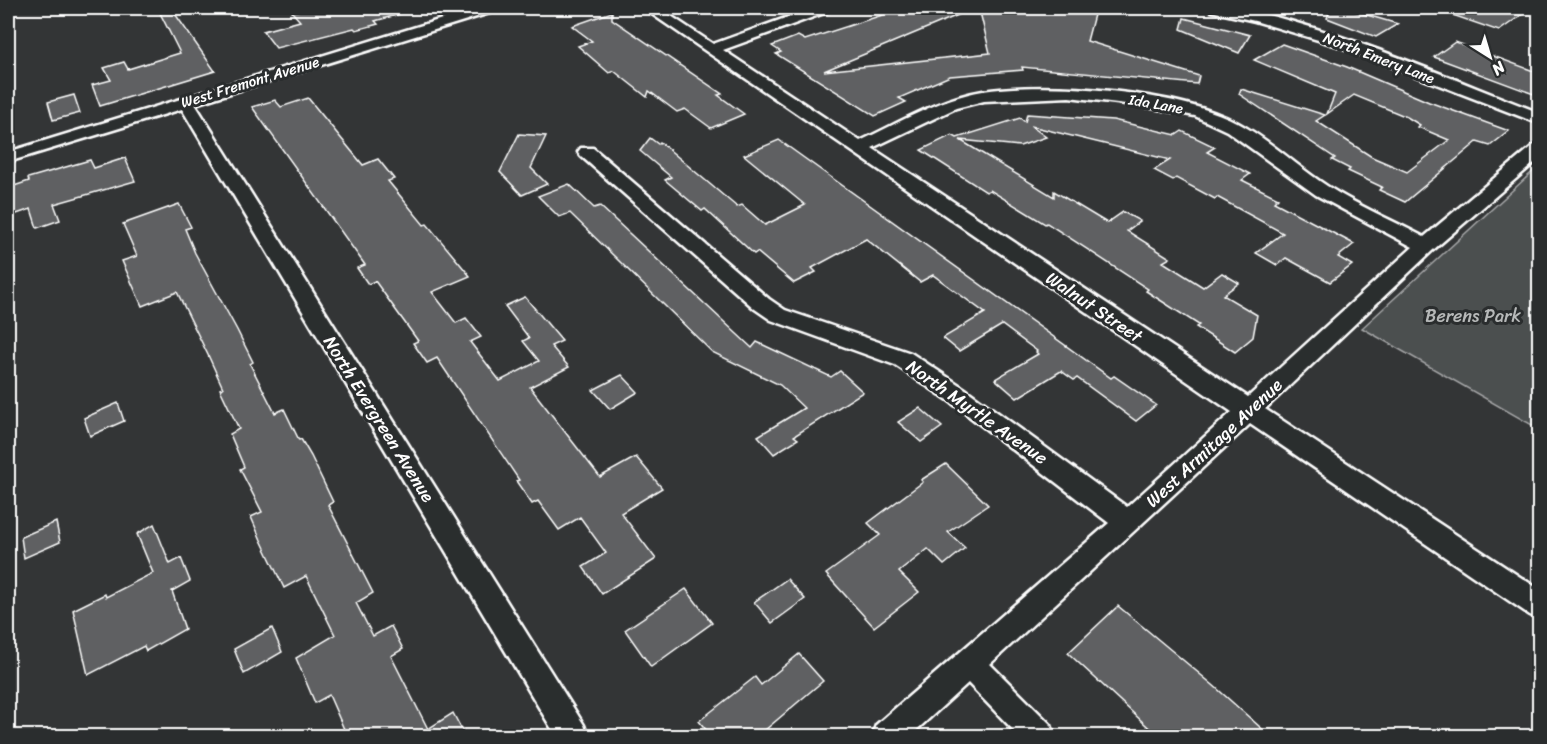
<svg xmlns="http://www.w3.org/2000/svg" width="1547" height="744" font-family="Sriracha,sans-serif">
  <rect width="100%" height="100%" fill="#333536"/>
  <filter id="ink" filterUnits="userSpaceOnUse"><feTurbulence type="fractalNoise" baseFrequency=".0167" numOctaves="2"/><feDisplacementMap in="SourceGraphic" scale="12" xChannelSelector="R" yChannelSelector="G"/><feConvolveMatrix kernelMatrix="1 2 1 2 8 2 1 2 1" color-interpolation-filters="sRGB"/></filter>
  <g filter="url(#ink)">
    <path fill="#4c4f50" stroke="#a6a7a8" stroke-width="1.5" d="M1539 166V429L1362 328Z"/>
    <g fill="#5f6162" stroke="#fff" stroke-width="1.5">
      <path d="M165 8H171L215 71 100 106 92 85 111 80 104 68 124 62 128 69 180 53 159 11Z"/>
      <path d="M309 8H403L404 13 375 21 378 24 356 30 354 28 276 48 263 31 300 21 292 12Z"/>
      <path d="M904 8H975L824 71 990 53 979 8H1057L1095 11 1087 41 1199 76 1197 84 1022 67 1023 70 950 76 899 98 906 102 875 116 776 54 781 52 772 46 798 36 805 40Z"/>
      <path d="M1331 8H1343L1398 24 1376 37 1327 18Z"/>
      <path d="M1441 8H1531L1499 31 1441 11Z"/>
      <path d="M612 12V19L722 94 718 95 744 114 711 128 685 109 677 112 649 91 647 97 614 71 609 73 578 46 592 41 572 26Z"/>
      <path d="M1184 18 1250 35 1239 53 1181 29Z"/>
      <path d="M1455 42 1539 73V96L1434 57Z"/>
      <path d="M1282 44 1347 67 1429 102 1509 131 1490 146 1477 142 1405 202 1379 190 1382 187 1348 171 1350 169 1332 160 1335 158 1239 94 1241 89 1325 115 1316 121 1372 157 1407 172 1449 140 1418 127 1420 125 1407 117 1354 95 1327 114 1335 94 1254 60Z"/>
      <path d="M74 95 80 113 53 120 48 102Z"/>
      <path d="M308 98 363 165 378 159 394 179 388 181 424 225 427 224 470 276 432 292 456 323 466 318 481 337 470 342 500 381 539 361 523 341 529 338 505 306 525 297 562 341 551 346 569 367 530 387 600 477 636 457 662 488 621 513 656 559 602 594 583 567 606 553 580 517 559 530 538 501 532 504 516 481 519 480 437 358 427 363 413 343 418 341 375 281 368 284 357 268 365 265 252 107 275 100 281 107Z"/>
      <path d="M1027 114 1113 120 1176 135 1182 131 1215 147 1207 152 1250 174 1242 180 1278 198 1274 202 1354 244 1338 257 1352 265 1330 282 1286 258 1277 265 1256 253 1283 233 1217 197 1215 199 1176 178 1173 180 1154 170 1170 160 1031 126 1046 137 1020 146 960 140 1054 197V191L1107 223 1123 212 1140 221 1127 231 1170 258 1163 262 1203 287 1222 273 1239 283 1223 295 1257 315 1253 337 1235 352 1196 327 1199 325 1146 291 1148 289 1047 223 1045 224 990 190 986 192 921 150 952 135 957 138 1020 118 1025 122Z"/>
      <path d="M519 134 546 136 531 168 547 184 522 195 500 172Z"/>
      <path d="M650 138 658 144 660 142 737 207 742 205 765 225 805 205 744 155 779 140 1111 378 1114 376 1156 405 1136 421 1077 378 1074 380 1061 371 1017 398 995 379 1038 354 1036 352 1037 351 1002 325 959 351 943 338 985 313 933 275 920 282 866 239 812 268 816 272 794 283 757 252 754 254 705 209 702 211 665 180 671 177 640 151Z"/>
      <path d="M125 158 135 181 54 204 60 220 37 228 31 209 8 217V188L29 181 28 178 90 160 94 168Z"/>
      <path d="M569 184 594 208 600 206 752 348 757 342 831 377 840 371 863 392 794 436 798 439 774 454 758 436 804 408 780 385 712 352 570 213 559 217 538 196Z"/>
      <path d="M179 204 191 227 185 229 195 253 237 330 253 362 250 364 275 413 284 409 299 440 301 439 311 456 333 502 328 505 373 593 356 603 373 636 391 626 403 649 391 656 428 729 453 713 465 736H347L329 695 315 703 296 658 335 635 306 576 284 588 261 540 251 517 262 512 240 469 244 467 230 434 239 429 220 389 223 388 208 355 177 292 142 306 122 261 137 256 123 224Z"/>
      <path d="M622 375 638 392 610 409 593 390Z"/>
      <path d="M118 403 124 421 90 436 84 418Z"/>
      <path d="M920 408 942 427 921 442 898 422Z"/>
      <path d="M946 464 988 505 948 532 965 548 944 565 928 549 899 572 919 592 874 627 826 574 880 535 868 523 923 482 921 480Z"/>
      <path d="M56 522 60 542 24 558 21 537Z"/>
      <path d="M154 524 170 564 181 558 190 581 172 591 185 629 146 651 144 646 88 675 73 610 105 594 106 597 153 573 137 534Z"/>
      <path d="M787 579 805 599 772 623 754 602Z"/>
      <path d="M686 589 712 623 651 667 625 630Z"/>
      <path d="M1118 606 1213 685 1270 736H1158L1068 653Z"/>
      <path d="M272 628 282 652 244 674 234 649Z"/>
      <path d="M799 654 823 681 758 736H711L699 721 755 677 761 685Z"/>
    </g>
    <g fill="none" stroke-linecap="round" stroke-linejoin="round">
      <g stroke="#fff" stroke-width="5">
        <g id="minor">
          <path d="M478 8H498L496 11 195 104 584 725 588 736H556L182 109 8 162V152Z"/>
          <path d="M643 8H659L713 44 813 8H832L830 11 723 50 860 141C899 123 940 98 983 91 1049 81 1179 91 1238 123 1270 140 1297 167 1327 186 1358 206 1392 220 1424 237L1534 145 1540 144V158L1433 250 1265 409 1540 590V619L1530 615 1250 424 990 664 1051 725 1055 736H1019L968 683 910 736H872L876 725 1109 523 948 400 895 365 771 320 755 309 581 156 578 152 581 148H593L769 299 785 310 911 353 964 388 1127 507 1232 412ZM1069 97 1142 106 1195 116 1227 131 1316 195 1413 247 1248 397 872 148 956 108 984 101Z"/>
          <path d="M1209 8C1236 5 1264 14 1290 21 1375 45 1457 81 1540 113V124L1335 45 1255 21 1211 11Z"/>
        </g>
      </g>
      <use href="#minor" fill="#2a2d2e" fill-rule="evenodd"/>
    </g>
  </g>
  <g text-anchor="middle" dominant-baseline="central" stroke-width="6" stroke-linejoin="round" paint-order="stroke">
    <g font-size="15" fill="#fff" stroke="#2a2d2e">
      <text transform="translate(1379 58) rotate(21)">North Emery Lane</text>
      <text transform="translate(250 82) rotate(-17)">West Fremont Avenue</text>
      <text transform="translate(1156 104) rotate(10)">Ida Lane</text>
    </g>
    <g font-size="18" fill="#fff" stroke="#2a2d2e">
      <text transform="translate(1094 307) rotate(34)">Walnut Street</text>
      <text transform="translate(977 412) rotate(35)">North Myrtle Avenue</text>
      <text transform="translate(379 419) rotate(58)">North Evergreen Avenue</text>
      <text transform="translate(1214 443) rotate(-43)">West Armitage Avenue</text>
    </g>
    <g font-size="18" fill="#b7b9b9" stroke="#2a2d2e">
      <text x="1473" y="316">Berens Park</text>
    </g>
  </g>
  <rect width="1547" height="744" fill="none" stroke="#2a2d2e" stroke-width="30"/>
  <rect x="15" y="15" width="1517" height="714" fill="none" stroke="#fff" stroke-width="2" filter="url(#ink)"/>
  <g transform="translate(1490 57) rotate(143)" stroke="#2a2d2e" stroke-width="4.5" paint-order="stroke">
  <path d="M0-4.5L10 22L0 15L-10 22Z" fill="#ffffff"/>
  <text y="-9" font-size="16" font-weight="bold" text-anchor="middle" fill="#ffffff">N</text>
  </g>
</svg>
